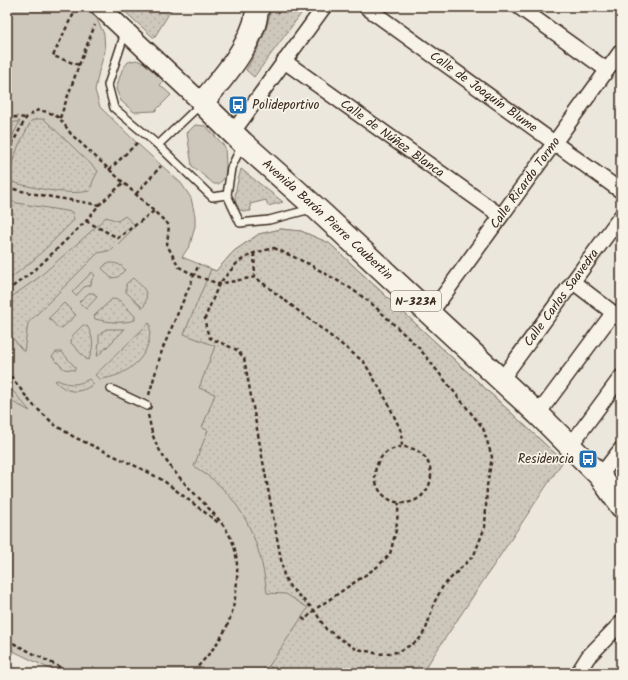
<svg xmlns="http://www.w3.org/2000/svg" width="628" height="680" font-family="Kalam,sans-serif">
  <defs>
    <pattern id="park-dots" width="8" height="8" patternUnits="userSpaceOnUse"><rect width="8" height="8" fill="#cec8bc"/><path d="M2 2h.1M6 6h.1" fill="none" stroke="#b2aca1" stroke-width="1.8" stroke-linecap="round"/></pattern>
  </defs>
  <rect width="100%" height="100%" fill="#ece7dc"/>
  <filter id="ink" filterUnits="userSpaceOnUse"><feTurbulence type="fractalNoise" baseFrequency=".025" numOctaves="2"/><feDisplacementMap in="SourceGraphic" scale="8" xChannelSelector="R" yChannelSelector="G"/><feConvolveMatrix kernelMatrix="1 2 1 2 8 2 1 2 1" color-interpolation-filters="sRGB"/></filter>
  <g filter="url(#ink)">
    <g fill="#cec8bc" stroke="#84796d">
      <path d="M7 7H86L97 19 104 34 105 51 99 71 95 90 100 107 140 146 181 183 191 198 195 216V226L190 245 182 257 216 271 234 251 259 234 281 229 301 231 329 243 563 461 280 673 269 666 257 673H58L7 648Z"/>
      <path d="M136 60 144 63 164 81 160 85 171 95 155 111 134 112 121 101 116 89 122 70 128 62Z"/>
      <path d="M195 125 206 126 225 147 226 165 225 177 219 184H214L192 166 187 133Z"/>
    </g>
    <g fill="url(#park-dots)" stroke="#84796d">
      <path d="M120 7H173L154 38Z"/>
      <path d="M271 7H306L254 77 246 70C258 49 268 31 271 7Z"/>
      <path d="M37 119H44L98 171 93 181 90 191C64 196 32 187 7 181V177L18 147 31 121Z"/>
      <path d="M20 121 7 147V124Z"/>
      <path d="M241 169 283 202 268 206 266 200 250 204 251 211C225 215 238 182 241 169Z"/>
      <path d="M7 199 17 203 72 212 74 220 36 258 7 281Z"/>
      <path d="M125 216 136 226 112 250 98 253 28 323 24 352 7 331V300L38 278 87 235 106 217 118 221Z"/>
      <path d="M281 229 301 231 329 243 563 461 422 673H280L269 666 308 608 286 594 267 593C262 553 250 514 219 485 212 478 203 473 194 466L208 430 202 428 215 394 199 388 215 346 184 334 211 269 216 271 234 251 259 234Z"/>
      <path d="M107 263C115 263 120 263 125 270L118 277 111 278 102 268Z"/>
      <path d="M92 272 95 276 92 279 91 285 84 287 76 296 72 292Z"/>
      <path d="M133 278C144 288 151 293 143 308L126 292V284Z"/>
      <path d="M89 293H94L97 297 86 309 79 302Z"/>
      <path d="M112 299 119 300 135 316V320C122 324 108 322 95 319L94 316Z"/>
      <path d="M64 303 76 315 62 328H58L49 318Z"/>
      <path d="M149 323 150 324C150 332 150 342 146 349 138 367 118 378 99 379L95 375Z"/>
      <path d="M83 325 87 326C94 337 94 347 89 359L87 360 71 343 72 336Z"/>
      <path d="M106 329H125L97 357 99 343V335Z"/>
      <path d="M56 352H62L75 367V370L64 369 52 357Z"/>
      <path d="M89 379 94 384C79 394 68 394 55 381L57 380C69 385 77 386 89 379Z"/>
      <path d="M7 384 30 411 7 399Z"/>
    </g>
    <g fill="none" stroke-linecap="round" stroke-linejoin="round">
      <g stroke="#3b2a1e" stroke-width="10">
        <g id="service">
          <path d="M125 33 108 85 114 108 158 145 212 197 227 195"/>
          <path d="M158 145 200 105"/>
          <path d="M242 145 231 168 227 195 240 223 269 220 311 209"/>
          <path d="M111 389 147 406"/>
        </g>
      </g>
      <g stroke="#3b2a1e" stroke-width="17">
        <g id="minor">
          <path id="s1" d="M366 7 621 191"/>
          <path d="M519 7 607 70"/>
          <path id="s2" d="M284 61 501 216"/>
          <path d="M233 132 324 7"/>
          <path d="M573 282 620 318"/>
          <path id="s3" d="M430 314 621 51"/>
          <path id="s4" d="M501 380 621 216"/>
          <path d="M538 414 613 313"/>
          <path d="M570 446 621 377"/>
          <path d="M600 476 621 449"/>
          <path d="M578 673 588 657 621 623"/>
        </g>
      </g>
      <g stroke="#3b2a1e" stroke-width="21">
        <path id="tertiary" d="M100 7 202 103"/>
      </g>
      <g stroke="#3b2a1e" stroke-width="25">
        <g id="primary">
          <path id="s5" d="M258 7C256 13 256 20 254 25 244 55 221 79 202 103L243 143 316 208 538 414 600 476 621 506"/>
        </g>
      </g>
      <g stroke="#3b2a1e" stroke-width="2.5" stroke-dasharray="4 3" stroke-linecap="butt">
        <path d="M79 65 53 56 69 22 78 7 84 12"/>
        <path d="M60 118 79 65 95 25"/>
        <path d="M7 120 15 117 26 118"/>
        <path d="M7 158 13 142 26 118 38 110C59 114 59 117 71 134L169 225 167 245 179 267 194 275 219 284 255 277 364 362 387 401 401 431 402 447"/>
        <path d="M109 170 137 143"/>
        <path d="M7 187C37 196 68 199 99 205"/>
        <path d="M136 194 161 166"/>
        <path d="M86 221 118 238 154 211"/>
        <path d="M274 248 309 264 350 288 370 302 419 348 483 428 492 457 487 486 485 527 474 555 443 586 434 603 426 629 418 641 398 652 379 654 354 648 326 629 314 610 290 587 284 576 244 358 237 350 210 338 206 328 205 318 219 284 238 262 254 253Z"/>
        <path d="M254 253 255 277"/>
        <path d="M7 291 36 269 86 221 99 205 123 183"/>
        <path d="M7 371 31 403 55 425 74 437 146 471 164 481 220 524"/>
        <path d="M149 395 162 350 199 264"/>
        <path d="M148 415C150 422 151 430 153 436 167 473 200 495 223 525 227 530 232 539 234 546 241 570 236 611 224 632 215 648 204 660 192 673"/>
        <circle cx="403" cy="475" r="28"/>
        <path d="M302 618 305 620 314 610 377 567 390 554 396 530 399 503"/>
        <path d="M7 640 71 673"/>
      </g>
      <use href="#service" stroke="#f7f3e8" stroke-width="7"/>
      <use href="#minor" stroke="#f7f3e8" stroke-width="14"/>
      <use href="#tertiary" stroke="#f7f3e8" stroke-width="18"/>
      <use href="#primary" stroke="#f7f3e8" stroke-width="22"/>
    </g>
  </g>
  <defs>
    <g id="bus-square" transform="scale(1)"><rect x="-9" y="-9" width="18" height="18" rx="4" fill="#1f6fb2" stroke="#f7f3e8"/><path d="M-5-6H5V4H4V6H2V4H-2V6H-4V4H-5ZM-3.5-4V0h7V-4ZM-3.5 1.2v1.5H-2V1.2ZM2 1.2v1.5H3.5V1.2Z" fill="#fff"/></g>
  </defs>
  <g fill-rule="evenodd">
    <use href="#bus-square" x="238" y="105"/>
    <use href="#bus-square" x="588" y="459"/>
  </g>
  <g text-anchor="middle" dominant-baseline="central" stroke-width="3.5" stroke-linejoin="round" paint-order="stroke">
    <rect fill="#f7f3e8" stroke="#73665b" stroke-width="1" x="391" y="291" width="50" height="20" rx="3"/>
    <g font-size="12" font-weight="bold" fill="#3b2a1e">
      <text x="416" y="301">N-323A</text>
    </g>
    <g font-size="13" fill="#3b2a1e" stroke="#f7f3e8">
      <text stroke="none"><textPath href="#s1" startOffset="145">Calle de Joaquín Blume</textPath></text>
      <text stroke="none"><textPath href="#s2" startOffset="133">Calle de Núñez Blanca</textPath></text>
      <text stroke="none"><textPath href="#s3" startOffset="162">Calle Ricardo Tormo</textPath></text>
      <text stroke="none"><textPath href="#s5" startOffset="284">Avenida Barón Pierre Coubertin</textPath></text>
      <text stroke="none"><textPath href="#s4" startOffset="102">Calle Carlos Saavedra</textPath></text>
    </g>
    <g font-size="13" fill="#3b2a1e" stroke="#f7f3e8" text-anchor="start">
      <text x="252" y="105">Polideportivo</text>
      <text x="574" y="459" text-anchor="end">Residencia</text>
    </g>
  </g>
  <rect width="628" height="680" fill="none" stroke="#f7f3e8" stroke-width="24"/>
  <rect x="12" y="12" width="604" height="656" fill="none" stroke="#3b2a1e" stroke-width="1.5" filter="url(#ink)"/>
</svg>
